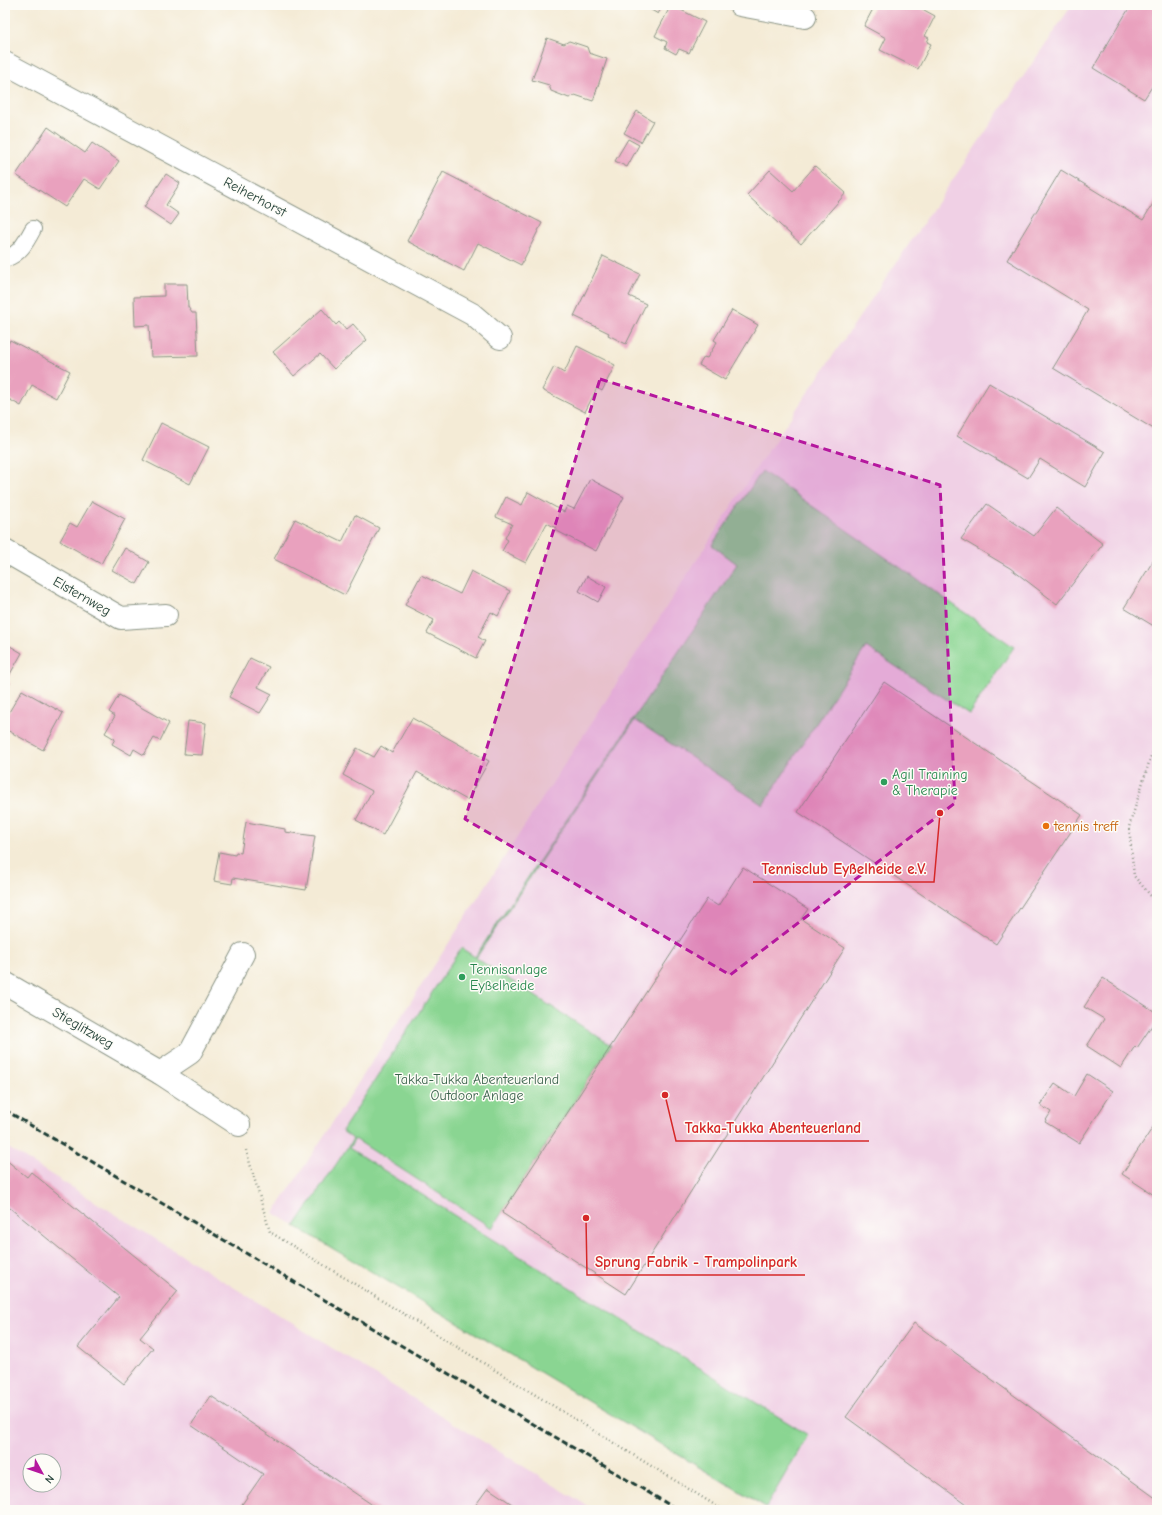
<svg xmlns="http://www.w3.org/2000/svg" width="1162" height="1515" font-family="'Comic Neue',sans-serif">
  <rect width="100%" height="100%" fill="#fdfcf7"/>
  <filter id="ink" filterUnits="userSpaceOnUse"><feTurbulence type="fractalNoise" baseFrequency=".025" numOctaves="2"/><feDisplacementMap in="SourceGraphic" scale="8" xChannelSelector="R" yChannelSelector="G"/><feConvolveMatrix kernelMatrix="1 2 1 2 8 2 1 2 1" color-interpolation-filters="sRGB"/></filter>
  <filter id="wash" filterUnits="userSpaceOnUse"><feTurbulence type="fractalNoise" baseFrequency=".012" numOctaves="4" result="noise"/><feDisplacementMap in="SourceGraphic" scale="16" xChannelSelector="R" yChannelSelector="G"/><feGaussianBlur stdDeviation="0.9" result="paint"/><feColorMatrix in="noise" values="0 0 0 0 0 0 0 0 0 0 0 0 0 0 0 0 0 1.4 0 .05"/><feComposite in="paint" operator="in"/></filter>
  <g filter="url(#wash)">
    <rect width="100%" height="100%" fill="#f4ebd6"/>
    <g fill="#f0d0e5" fill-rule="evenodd">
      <path d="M1072 5H1157V1510H769L274 1213 757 467Z"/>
      <path d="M5 1146 594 1510H5ZM30 1461H54V1485H30Z"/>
    </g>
    <path fill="#8ad592" stroke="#548963" d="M762 471 1014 647 969 714 866 647 763 805 635 720 476 958 611 1045 492 1228 355 1139 349 1148 474 1228 808 1435 766 1507 295 1226 353 1139 342 1131 461 948 475 957 737 564 712 545Z"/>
    <g id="blocks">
      <g fill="#e9a1be">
        <path d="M643 5H663L658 14Z"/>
        <path d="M671 5 705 22 689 53 679 49 676 54 665 48 667 42 655 36Z"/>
        <path d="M875 5H915L935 16 925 36 929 38 927 42 931 44 918 69 880 50 886 38 864 26Z"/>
        <path d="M1131 5H1157V79L1144 99 1093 68Z"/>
        <path d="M547 38 564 44 569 41 587 47 589 53 607 59 593 101 575 95 569 98 551 91 549 85 532 80Z"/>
        <path d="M637 111 653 121 641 142 624 133Z"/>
        <path d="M48 127 85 153 92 143 119 161 100 189 84 179 65 207 16 175Z"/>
        <path d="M628 139 639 145 627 167 615 161Z"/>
        <path d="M815 166 846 193 801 244 747 195 770 170 793 191Z"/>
        <path d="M1061 170 1143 220 1157 197V431L1053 368 1088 310 1007 260Z"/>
        <path d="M443 172 542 223 521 265 478 243 464 271 407 241Z"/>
        <path d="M166 174 180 183 166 205 179 214 171 225 144 207Z"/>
        <path d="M603 256 640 274 629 296 646 304 626 344 608 335 609 333 574 316Z"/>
        <path d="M164 284H187L188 307 192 313H196L198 356 151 357 149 325 135 326 134 297 164 296Z"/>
        <path d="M322 309 336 325 339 322 346 330 353 324 367 340 334 369 320 354 294 376 273 352Z"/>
        <path d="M732 310 758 325 725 380 699 365 704 357 707 358 717 342 714 340Z"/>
        <path d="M10 340 70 371 56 398 32 385 21 406 5 397V351Z"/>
        <path d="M577 346 615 365 602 391 597 388 585 412 542 390 554 367 564 373Z"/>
        <path d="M989 383 1105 452 1085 487 1040 459 1028 478 957 436Z"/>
        <path d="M161 423 209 447 190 484 143 460Z"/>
        <path d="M590 479 624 497 596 551 555 530 556 528 547 523 526 563 502 551 508 540 505 538 512 524 496 517 506 497 522 505 528 492 564 512 567 506 574 509Z"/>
        <path d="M92 501 125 519 101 564 60 541 70 523 77 527Z"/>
        <path d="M987 504 1034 536 1056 508 1103 544 1057 604 1010 568 961 539Z"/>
        <path d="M355 515 379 528 345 595 274 559 295 519 342 542Z"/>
        <path d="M125 548 149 562 137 584 112 570Z"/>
        <path d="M1153 561 1157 564V628L1124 608Z"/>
        <path d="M471 571 510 591 498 616 491 612 478 637 485 641 476 658 427 633 434 620 405 605 421 575 460 594Z"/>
        <path d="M587 576 606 587 598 602 579 591Z"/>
        <path d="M5 643 22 653 6 681 10 683 5 692Z"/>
        <path d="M250 658 269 667 258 687 272 694 260 713 229 697Z"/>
        <path d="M884 682 1082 815 996 944 798 812Z"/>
        <path d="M22 690 63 713 43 750 5 729V719Z"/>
        <path d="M119 695 169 723 160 741 154 738 144 755 134 749 131 755 112 744 115 739 105 733 115 716 109 712Z"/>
        <path d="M412 718 489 761 467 800 417 772 383 835 356 820 372 791 343 775 357 748 374 757 381 746 392 753Z"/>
        <path d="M188 721 206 723 202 755 184 754Z"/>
        <path d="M246 822 285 829V832L315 836 306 890 233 878 232 884 214 881 219 852 235 855 236 852 241 853Z"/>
        <path d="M743 867 808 909 801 919 845 948 626 1294 502 1213 707 899 718 906Z"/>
        <path d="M1103 978 1157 1013V1018L1137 1048 1135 1046 1121 1068 1087 1046 1104 1019 1084 1007Z"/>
        <path d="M1087 1074 1113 1091 1079 1143 1045 1122 1051 1112 1040 1105 1055 1083 1074 1096Z"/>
        <path d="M1157 1121V1197L1122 1174Z"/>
        <path d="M5 1159 27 1177 31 1172 178 1291 140 1338 153 1348 124 1384 78 1347 119 1297 5 1204Z"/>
        <path d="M914 1323 1157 1499V1510H974L846 1417Z"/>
        <path d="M211 1396 380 1510H238L263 1474 191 1425Z"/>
        <path d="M488 1488 521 1510H472Z"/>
      </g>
    </g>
  </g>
  <g filter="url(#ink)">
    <use href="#blocks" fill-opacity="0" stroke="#8a9485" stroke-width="1"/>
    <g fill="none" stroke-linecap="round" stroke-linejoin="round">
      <g stroke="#8a9485" stroke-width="18">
        <path id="service" d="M5 259C20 254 26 242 33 229"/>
      </g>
      <g stroke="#8a9485" stroke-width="24">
        <g id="minor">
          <path d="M740 5 805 17"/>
          <path d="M5 63 472 314 500 338"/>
          <path d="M5 551 121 618 166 615"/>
          <path d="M5 983 160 1073 239 1125"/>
          <path d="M160 1073 190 1053 243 954"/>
        </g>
      </g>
      <g stroke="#8a9485" stroke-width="2.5" stroke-dasharray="1 3" stroke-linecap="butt">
        <path d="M1157 746 1151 756 1129 827 1134 876 1157 903"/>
        <path d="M246 1150 270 1232 723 1510"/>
      </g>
      <use href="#service" stroke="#fff" stroke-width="16"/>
      <use href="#minor" stroke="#fff" stroke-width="22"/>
      <path stroke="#1f3d34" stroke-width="3" stroke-dasharray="6 3" stroke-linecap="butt" d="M5 1110 678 1510"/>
    </g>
  </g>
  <path fill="#b5179e" fill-opacity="0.2" stroke="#b5179e" stroke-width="3" stroke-dasharray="8 5" stroke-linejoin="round" d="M600 379 940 485 955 803 730 975 465 819Z"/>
  <g fill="#2e9e5b" stroke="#fdfcf7" stroke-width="1.5">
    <circle cx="884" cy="782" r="4"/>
    <circle cx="462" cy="977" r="4"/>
  </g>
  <circle fill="#e8710a" stroke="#fdfcf7" stroke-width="1.5" cx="1046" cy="826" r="4"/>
  <g text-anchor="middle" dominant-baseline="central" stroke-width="3" stroke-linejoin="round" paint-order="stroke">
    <g font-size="14" fill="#1f3d34" stroke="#fdfcf7">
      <text transform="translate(255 197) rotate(28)">Reiherhorst</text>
      <text transform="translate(82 596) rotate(30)">Elsternweg</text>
      <text transform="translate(83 1028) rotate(30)">Stieglitzweg</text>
    </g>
    <g font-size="14" fill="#27864d" stroke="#fdfcf7" text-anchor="start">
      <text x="892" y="774">Agil Training<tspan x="892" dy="16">&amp; Therapie</tspan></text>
      <text x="470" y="969">Tennisanlage<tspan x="470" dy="16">Eyßelheide</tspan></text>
    </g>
    <g font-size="14" fill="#c56008" stroke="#fdfcf7" text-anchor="start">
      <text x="1054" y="826">tennis treff</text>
    </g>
    <g font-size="14" fill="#3a634c" stroke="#fdfcf7">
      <text x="477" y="1079">Takka-Tukka Abenteuerland<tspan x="477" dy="16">Outdoor Anlage</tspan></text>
    </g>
  </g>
  <path fill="none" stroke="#d62828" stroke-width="1.5" d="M940 813L934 882H753M665 1095L676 1141H869M586 1218L587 1275H805"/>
  <g fill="#d62828" stroke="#fdfcf7" stroke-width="1.5">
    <circle cx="940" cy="813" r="4"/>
    <circle cx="665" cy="1095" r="4"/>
    <circle cx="586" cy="1218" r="4"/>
  </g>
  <g font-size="15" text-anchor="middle" font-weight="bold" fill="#d62828" stroke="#fdfcf7" stroke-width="3" stroke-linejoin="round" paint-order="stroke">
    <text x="844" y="874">Tennisclub Eyßelheide e.V.</text>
    <text x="773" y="1133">Takka-Tukka Abenteuerland</text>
    <text x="696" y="1267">Sprung Fabrik - Trampolinpark</text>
  </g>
  <rect width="1162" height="1515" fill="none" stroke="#fdfcf7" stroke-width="20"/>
  <g transform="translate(42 1473) rotate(130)"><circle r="19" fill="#fdfcf7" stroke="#a4b0a9"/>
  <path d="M0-3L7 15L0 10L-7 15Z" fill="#b5179e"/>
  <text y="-6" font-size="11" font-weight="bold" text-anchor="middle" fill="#1f3d34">N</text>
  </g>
</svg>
